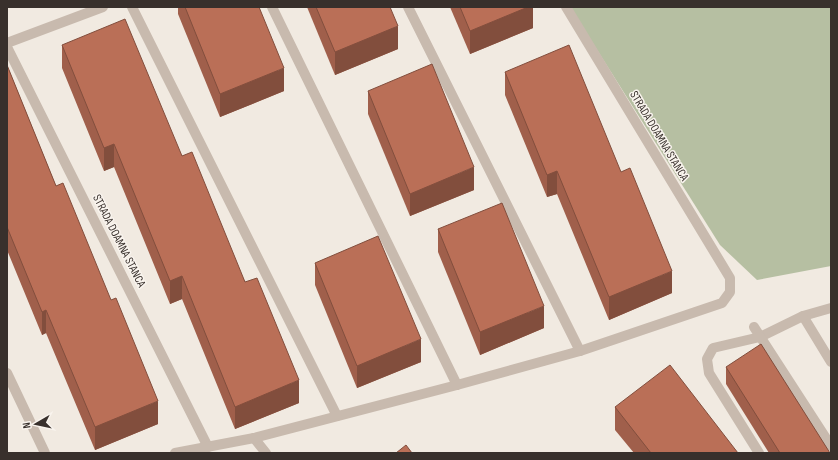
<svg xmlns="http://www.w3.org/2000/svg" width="838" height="460" font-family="'Sofia Sans Condensed',sans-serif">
  <rect width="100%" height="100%" fill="#f1eae1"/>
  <path fill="#b6bfa2" d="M570 7H831V266L757 280 720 245Z"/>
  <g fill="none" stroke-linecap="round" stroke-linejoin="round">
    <g stroke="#c8baae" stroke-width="10">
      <path d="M831 308 803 316 831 362"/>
      <path d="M760 337 803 316"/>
    </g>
    <g stroke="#c8baae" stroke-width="10">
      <path d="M132 7 337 416"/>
      <path d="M272 7 457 385"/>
      <path d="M408 7 580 351"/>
      <path d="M7 43 103 7"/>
      <path d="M7 47 208 447"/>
      <path d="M754 327 831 446"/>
      <path d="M7 373 45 453"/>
      <path d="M254 438 266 453"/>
      <path d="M175 453 254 438 457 385 580 351 722 303 730 292V278L566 7"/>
      <path d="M759 453 709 373 707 359 713 348 760 337"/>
    </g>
  </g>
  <g fill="#a05f4b">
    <path d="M178 7H259L284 91 220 117 178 14Z"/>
    <path d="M307 7H390L398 49 335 75Z"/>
    <path d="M450 7H533V28L470 54Z"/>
    <path d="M62 45 182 156 245 282 299 403 235 429 182 299 170 304 114 167 104 171 62 68Z"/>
    <path d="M7 65 56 186 158 424 95 450 46 333 42 335 7 250Z"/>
    <path d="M505 72 672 293 609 320 557 194 547 197 505 95Z"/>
    <path d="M368 91 474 190 410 216 368 114Z"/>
    <path d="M438 229 544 328 480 355 438 252Z"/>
    <path d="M315 263 421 362 357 388 315 285Z"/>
    <path d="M726 367 830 453H769L726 384Z"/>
    <path d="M615 407 738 453H634L615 430Z"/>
  </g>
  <g fill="#824e3d">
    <path d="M528 7H533V28L470 54V31Z"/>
    <path d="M398 26V49L335 75V52Z"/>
    <path d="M284 68V91L220 117V94Z"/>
    <path d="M114 144V167L104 171V148Z"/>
    <path d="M474 167V190L410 216V194Z"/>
    <path d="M557 171V194L547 197V175Z"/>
    <path d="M672 271V293L609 320V297Z"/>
    <path d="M182 276V299L170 304V281Z"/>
    <path d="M544 306V328L480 355V332Z"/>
    <path d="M46 310V333L42 335V312Z"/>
    <path d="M421 339V362L357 388V366Z"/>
    <path d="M299 380V403L235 429V407Z"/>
    <path d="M158 401V424L95 450V427Z"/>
  </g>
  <g fill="#ba6f57" stroke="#824e3d">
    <path d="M185 7H259L284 68 220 94Z"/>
    <path d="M316 7H390L398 26 335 52Z"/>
    <path d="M460 7H528L470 31Z"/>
    <path d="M125 19 182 156 192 152 245 282 257 278 299 380 235 407 182 276 170 281 114 144 104 148 62 45Z"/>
    <path d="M569 45 621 172 630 168 672 271 609 297 557 171 547 175 505 72Z"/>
    <path d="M432 64 474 167 410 194 368 91Z"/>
    <path d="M7 65 56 186 63 183 111 300 116 298 158 401 95 427 46 310 42 312 7 227Z"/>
    <path d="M502 203 544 306 480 332 438 229Z"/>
    <path d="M378 236 421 339 357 366 315 263Z"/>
    <path d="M761 344 830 453H780L726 367Z"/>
    <path d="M670 365 738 453H651L615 407Z"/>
    <path d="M406 445 412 453H396Z"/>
  </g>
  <g text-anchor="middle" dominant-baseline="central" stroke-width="3" stroke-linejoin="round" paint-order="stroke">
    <g font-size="12" fill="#38302c" stroke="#f9f4ee">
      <text transform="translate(659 136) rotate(59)">STRADA DOAMNA STANCA</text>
      <text transform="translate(119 241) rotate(63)">STRADA DOAMNA STANCA</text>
    </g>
  </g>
  <rect width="838" height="460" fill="none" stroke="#38302c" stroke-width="16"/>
  <g transform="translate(36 424) rotate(261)" stroke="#f9f4ee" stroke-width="3" paint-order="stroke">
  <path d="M0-3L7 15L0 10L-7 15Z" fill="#38302c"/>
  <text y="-6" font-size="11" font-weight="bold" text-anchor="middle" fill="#38302c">N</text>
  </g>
</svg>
